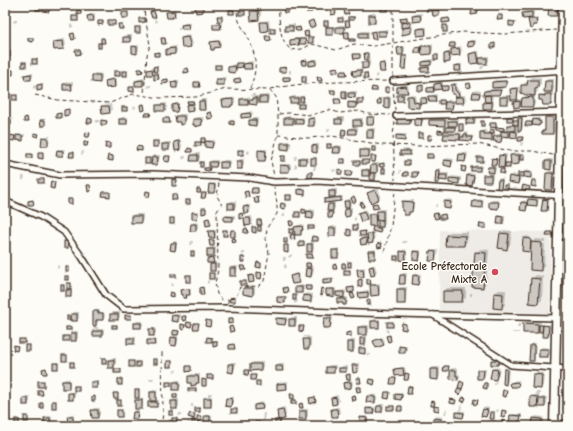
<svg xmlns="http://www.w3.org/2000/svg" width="573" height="431" font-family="'Comic Neue',sans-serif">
  <rect width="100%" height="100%" fill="#fdfcf7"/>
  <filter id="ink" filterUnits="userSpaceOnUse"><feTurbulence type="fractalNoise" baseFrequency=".025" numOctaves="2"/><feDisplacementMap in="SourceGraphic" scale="8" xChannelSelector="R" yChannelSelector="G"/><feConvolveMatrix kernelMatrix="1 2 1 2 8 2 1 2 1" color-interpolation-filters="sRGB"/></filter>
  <g filter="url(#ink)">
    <path fill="#efece7" d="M440 230 551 232 550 313 439 311Z"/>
    <g fill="#0003" fill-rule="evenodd">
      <path d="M198 5H205V9L203 11 196 8Z"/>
      <path d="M307 5H313L314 9 311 11Z"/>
      <path d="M475 5H480L479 11 477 13 473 7Z"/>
      <path d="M550 5H560V11L556 15Z"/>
      <path d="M257 6H261V17L259 19 251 12 253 9H257Z"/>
      <path d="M440 8 441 12 439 15 433 11 435 9Z"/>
      <path d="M176 9V14L172 17 167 12 169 10Z"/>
      <path d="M534 10V15L532 18 538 17V22L532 28 529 20 532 17 523 13 525 11Z"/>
      <path d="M95 13V18L93 20 88 16 90 14Z"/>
      <path d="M372 13H376V20L374 22 370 15Z"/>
      <path d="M422 13V18L420 20 412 21 413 30 411 32 403 33 402 23 404 21 401 18 407 16 408 21 413 20V16L415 14Z"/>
      <path d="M219 16H222V20L220 22H222V26L220 28 214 25 216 23 219 22Z"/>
      <path d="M350 16H355V18L349 19 350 25 346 26V30L344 32 337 28 339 25H347L346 22 349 21V17Z"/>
      <path d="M156 19 157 22 155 23 154 20Z"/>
      <path d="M14 20H17V22L13 23Z"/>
      <path d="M269 20 270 28 268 30 261 23 264 21Z"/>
      <path d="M190 22V26L188 28H181L180 30H178V28L182 26 184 23Z"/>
      <path d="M72 24 73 27 70 28V25Z"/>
      <path d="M288 24H295V28L293 30 286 27Z"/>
      <path d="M329 26H335V31L333 34 327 28Z"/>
      <path d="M420 27H427V32L425 34 418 29Z"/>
      <path d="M388 29V33L385 35 379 32 382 30Z"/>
      <path d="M362 31H369V35L367 37 360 33Z"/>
      <path d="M126 35H132V39L130 41 124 38Z"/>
      <path d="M190 35 193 44 191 46 183 47 182 38 184 36Z"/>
      <path d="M293 38H306V42H300L298 44 291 40Z"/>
      <path d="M65 39 66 45 63 48 54 42 57 40Z"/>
      <path d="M221 40V44L214 49 211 43 213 41Z"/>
      <path d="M470 40H476V43L474 45 468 42Z"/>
      <path d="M433 44V51L431 53 422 50 420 52 416 48 422 47 424 45Z"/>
      <path d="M135 45H139V50L136 53 133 47Z"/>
      <path d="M176 46 177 51 175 53 167 49 169 47Z"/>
      <path d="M401 46H405V51L403 54 398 48Z"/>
      <path d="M461 46 462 51 460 54 451 55V59L449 61 445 54 447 52 452 51 454 48Z"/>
      <path d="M6 49H9V56L5 55Z"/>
      <path d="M479 51 480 59 483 56H489V61L487 63 480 60 478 63 470 54 472 52Z"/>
      <path d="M408 54 407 65 405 68 403 57 405 55Z"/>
      <path d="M312 59H318V62L316 64 310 61Z"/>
      <path d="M433 59V62L430 65V69L428 71 422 68 426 65 423 62 425 60Z"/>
      <path d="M370 60V65L368 67 363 63 365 61Z"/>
      <path d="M253 61V65L251 68 244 64 247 62Z"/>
      <path d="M243 62V65L238 67 236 71 229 67 231 65Z"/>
      <path d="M383 62H386V69L384 71 380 64Z"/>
      <path d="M457 64H462V67L460 70 455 66Z"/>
      <path d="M481 66H484L483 69H480Z"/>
      <path d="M362 68 363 73 361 75 354 71 356 69Z"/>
      <path d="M289 70H291V73L289 74Z"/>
      <path d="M28 73H33V77L31 79 25 75Z"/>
      <path d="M95 73 102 74V79L100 81 93 75Z"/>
      <path d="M378 74 377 77 375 78V75Z"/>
      <path d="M226 77V81L224 84 217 80 219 78Z"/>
      <path d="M532 77H541V84L538 87V91L535 95V104L533 106 523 103 520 106 514 102 516 100 523 99 525 96H530L522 93V85L526 82H528Z"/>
      <path d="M116 78 117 84 115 86 107 87 106 81 108 79Z"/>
      <path d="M145 78V83L143 85 136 81 138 79Z"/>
      <path d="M548 79H554V89L551 92H553V102L551 104 540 96 542 94H546L549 91 546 82Z"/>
      <path d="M175 80H179V84L177 87 172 82Z"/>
      <path d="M495 80H507L508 84 506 86 503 87 501 92 499 94H492L493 98 490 101H494V105L492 108 484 103 486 102 485 96 487 94 485 91 487 89H493V82Z"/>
      <path d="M443 81V86L448 85 447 89H434L433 91 428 88 435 87V84L437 82Z"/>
      <path d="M66 82H73V87L71 89 64 84Z"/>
      <path d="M455 83H457V88L461 92V95H465L466 99 464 102H456V94L452 85Z"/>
      <path d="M408 84 409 90 405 92V98L403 100H398V96L402 92H398V87L400 85Z"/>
      <path d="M36 85V88L33 89V86Z"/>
      <path d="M148 85H151V87L147 88Z"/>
      <path d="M513 87H520L518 97 516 99 511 89Z"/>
      <path d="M476 90 481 91V95L479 97 474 92Z"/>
      <path d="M351 91H357V94L355 97 349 96V93Z"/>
      <path d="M252 94H255V96L269 95V100L267 102H258L257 104 250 101 247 104 241 99 243 97H250V101L254 97 251 96Z"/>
      <path d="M411 94 415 95 416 101H421V99L423 97 428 96V98L432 95 437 94V98L435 101 429 99 426 102 421 103V105L419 107 408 96Z"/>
      <path d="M503 95H510V101L507 103 501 97Z"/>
      <path d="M293 96H299V99L302 97H304V100L303 101 301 99 297 102 291 98Z"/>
      <path d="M387 96 391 97V105L389 108 385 99Z"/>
      <path d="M226 98H235V102L230 106 223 100Z"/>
      <path d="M202 99H206V107L204 109 200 101Z"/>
      <path d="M359 99H364L363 102 358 103V105L356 107 349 103 352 101H358Z"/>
      <path d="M194 100 195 108 192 110 187 105 189 101Z"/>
      <path d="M448 100H454V106L452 108H446V102Z"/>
      <path d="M167 103V108L165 110 157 106 159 104Z"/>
      <path d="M175 103H179V109L176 111 173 105Z"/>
      <path d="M111 104 112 110 109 112 102 107 104 105Z"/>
      <path d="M136 106V108L134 109 133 107Z"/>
      <path d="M252 111 253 114 251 116 242 115 244 113Z"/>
      <path d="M179 114H186V121L184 123 177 117Z"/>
      <path d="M550 114H556L557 130 553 133H543V131L546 127V117Z"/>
      <path d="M370 115 376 116 374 122 372 124 368 118Z"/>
      <path d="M287 116 295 117V120L299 117H304V121L302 123 296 120 293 123 285 119Z"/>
      <path d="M418 116 424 117 423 122 421 125 415 124V118Z"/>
      <path d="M521 116H523V128L521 130H519L518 134 516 137 512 133 509 136 503 135V139L501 141 495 136 491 140 481 132 483 130H486V132L491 133V130L495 129 493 138 497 134H502L504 130 497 128 498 127H504V129L508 130V125L510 123H514L515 120H519ZM517 124H519V130H517Z"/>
      <path d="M8 117 13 118 12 122 10 124 6 119Z"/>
      <path d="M122 117H128V121L126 123 120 119Z"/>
      <path d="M196 117H203L204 122 201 124 194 119Z"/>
      <path d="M311 117H315L316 123 314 125 309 119Z"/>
      <path d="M338 117H344V121L342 123 336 119Z"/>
      <path d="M412 117V121L410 123 398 119Z"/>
      <path d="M469 117H476V121L474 123H467V119Z"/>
      <path d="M252 118H258V123L256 125 250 120Z"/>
      <path d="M356 118H363V123L361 125 354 120Z"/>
      <path d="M432 118H447V123L444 125 430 120Z"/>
      <path d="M536 118H540V120H542L538 125H531L527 122H534Z"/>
      <path d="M451 119H459L457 128 453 132 462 133V135H465L468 132V135L474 136V138L472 140 444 134 448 130 446 127 449 125V121Z"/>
      <path d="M96 120H99V122L95 123Z"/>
      <path d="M352 127H358V131L355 133 350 129Z"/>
      <path d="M328 128H330L329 132H327Z"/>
      <path d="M370 128H375L374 135 372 137 368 131Z"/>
      <path d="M19 134H25L24 138 22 140 17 136Z"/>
      <path d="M399 134H407L406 137 404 140 397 136Z"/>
      <path d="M45 136H50L49 143 47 145 43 138Z"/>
      <path d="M177 140H181L182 147 180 149 175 142Z"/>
      <path d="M208 140H215L214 145 212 147 206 142Z"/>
      <path d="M284 141H291V146L289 149 282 143Z"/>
      <path d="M165 142H171V147L169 149 163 144Z"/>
      <path d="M521 142H523L522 146 520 145Z"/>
      <path d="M316 144H319V149L317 152 313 146Z"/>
      <path d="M336 145 342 146V150L340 152 334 147Z"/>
      <path d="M364 148 371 149V154L368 156 361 150Z"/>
      <path d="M60 149H65L64 153 62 155 58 151Z"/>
      <path d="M261 149H267V158L265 160 259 151Z"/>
      <path d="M403 149 412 150V152L410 154 401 151Z"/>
      <path d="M249 150 250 153 247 154V151Z"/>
      <path d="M82 151H84L83 155H81Z"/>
      <path d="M462 152 468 153 467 159 465 161 460 154Z"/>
      <path d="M194 153H200V158L198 160 192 155Z"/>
      <path d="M514 153H520V156L524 155V158L521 159 518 163 511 164 510 167 506 165 502 168 505 169 503 173 501 169 503 167 500 156 502 154H507L506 162H512L511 155Z"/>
      <path d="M155 155H160L159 162 157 164 153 157Z"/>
      <path d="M183 156H186L185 159H182Z"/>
      <path d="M295 156H297L296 160H294Z"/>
      <path d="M302 156 308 157V161L306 163 300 158Z"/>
      <path d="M447 158 454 159 453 163 451 166 445 165V160Z"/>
      <path d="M494 158H497L496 164 495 165H496V170L493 172V178L491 181 484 175 488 173V167L492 165Z"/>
      <path d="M240 159H244V165L242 168H238V161Z"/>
      <path d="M548 159H553V166L551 169 546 161Z"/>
      <path d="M212 160H218V164L216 166H210L209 170H205L206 167H210V162Z"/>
      <path d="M224 160H230V165L228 167 221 162Z"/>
      <path d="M374 163H379L377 177 375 179 371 173 369 175 363 171 366 168 372 169V165Z"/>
      <path d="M283 164H291V169L288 171 281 166Z"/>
      <path d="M295 164H297V167L294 168Z"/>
      <path d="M475 165H482V168L479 170 472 167Z"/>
      <path d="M314 166H316L315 170H313Z"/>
      <path d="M439 168H441V173H449L448 178 446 180H441L438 182 437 170Z"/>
      <path d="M333 169 336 170V171L332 172Z"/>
      <path d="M400 169 401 170 400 174H399Z"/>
      <path d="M527 170 533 171V175L530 177 525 172Z"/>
      <path d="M549 171H555L554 187 552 189 547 173Z"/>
      <path d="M520 172H523V175L521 176 520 181 518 183 510 177 513 174 519 176Z"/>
      <path d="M470 173 475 174 474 183 471 185 468 175Z"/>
      <path d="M5 175H7V181L5 183Z"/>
      <path d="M22 176H25L24 180H22Z"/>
      <path d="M452 176 461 177V181L458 183 450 178Z"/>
      <path d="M501 178H503L502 186 500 188 499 180Z"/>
      <path d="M212 183H216V190L213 192 210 185Z"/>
      <path d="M301 188H306V191L304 194 299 190Z"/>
      <path d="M378 188 381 196 379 198 368 194Z"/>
      <path d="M332 189H337V194L334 197 343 196V198L341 200 335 201V208L332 210 329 204 332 201 325 199 330 197V191Z"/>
      <path d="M531 197 539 198 538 203 536 205 528 204V208L526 210 522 202 524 200 529 201Z"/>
      <path d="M546 197 549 198 548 208 546 210 544 200Z"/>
      <path d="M347 199H351V205L349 207H352V213L350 215H346L345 201Z"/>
      <path d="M448 199 452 200 451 206 449 208 445 201Z"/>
      <path d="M476 199 484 200 483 204 481 207 474 206V201Z"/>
      <path d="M405 200H414V208L409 214 403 202Z"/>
      <path d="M492 200H498V208L490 202Z"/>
      <path d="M231 201H236V206L234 208H229V203Z"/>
      <path d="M436 204H437V207H435Z"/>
      <path d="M246 205H250L251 210 248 212 244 207Z"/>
      <path d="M310 209 315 210V216L312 218 308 211Z"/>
      <path d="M366 209 368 215 372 212H378L380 209H385V224L379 232 374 227 376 225H378V221L375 224 370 215 367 219 359 213Z"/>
      <path d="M196 211H199V216L197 218 193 213Z"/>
      <path d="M134 214H143V220L141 222 132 216Z"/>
      <path d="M283 214H285V217H282Z"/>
      <path d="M227 215H235V218L233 220 225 217Z"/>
      <path d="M501 215H505V221L502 223 499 217Z"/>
      <path d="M252 216 253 222 250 224 245 219 247 217Z"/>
      <path d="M356 217V220L354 221V218Z"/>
      <path d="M194 222 198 223V228L195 230 192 224Z"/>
      <path d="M304 224 303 231 301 234H295L294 238 291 235 296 234V229L293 232 290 230 295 228 297 225Z"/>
      <path d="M333 226H337V233L334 235 330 228Z"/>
      <path d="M212 230H216V235L214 237 209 232Z"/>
      <path d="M504 230 512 231 510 245 507 248 501 234Z"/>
      <path d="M371 232H374L375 240 372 242 361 244V239L363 237 369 236 368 234Z"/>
      <path d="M450 232H468L467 242 464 245 447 235Z"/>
      <path d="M526 236 530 237V251L523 250 524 238Z"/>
      <path d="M532 237V243L536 239 545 240V242H534V244H545L544 266 541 270 531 250Z"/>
      <path d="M174 241 177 242V248L175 250 172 243Z"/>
      <path d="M191 241H193L192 245H190Z"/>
      <path d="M403 241H407L406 243H402Z"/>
      <path d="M311 242H314V249L312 251 308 244Z"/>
      <path d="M211 247H216V254L214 256H208V249Z"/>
      <path d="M339 248 340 255 337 257 333 251 335 249Z"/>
      <path d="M376 249V256L374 258 369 252 372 250Z"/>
      <path d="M404 249 407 250V257L404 259 401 252Z"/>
      <path d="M480 249 489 250 486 283 483 287 476 253Z"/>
      <path d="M416 250H421V257L419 260 414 252Z"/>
      <path d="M433 250H438L437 258 435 260 431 252Z"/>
      <path d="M242 252H245V254L242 255Z"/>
      <path d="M292 254V256L289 258 288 256Z"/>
      <path d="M283 257H286L285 261H283Z"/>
      <path d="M208 258H214V262H216L217 267 214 270 211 264 213 262 208 259Z"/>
      <path d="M308 263H311V265L310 267H314L313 274 311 276 307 269 310 266 307 264Z"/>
      <path d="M286 264 287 268H284V265Z"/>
      <path d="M59 265V268L57 269V266Z"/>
      <path d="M372 265H375L377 272 372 275 370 267Z"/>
      <path d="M233 266H238L237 273 235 275 231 268Z"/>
      <path d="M365 267V274L363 276 358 270 360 268Z"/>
      <path d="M299 273 300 280 298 282 291 276 294 274Z"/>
      <path d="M403 273H407L406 281 404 283 401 275Z"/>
      <path d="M416 273 421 274 420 282 418 284 414 276Z"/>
      <path d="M536 275 543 276 542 300 538 303 532 279Z"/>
      <path d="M333 277 334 280 332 282 324 280 326 278Z"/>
      <path d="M209 280V283L207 284V281Z"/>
      <path d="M69 283H71L72 287 70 289H72V294L70 296 67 291 68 289Z"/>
      <path d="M173 283V286H171V284Z"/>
      <path d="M380 283V292L378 294 372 286 374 284Z"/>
      <path d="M302 285 304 286V290L302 292 296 288 298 286Z"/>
      <path d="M246 286H255V293L252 295 244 288Z"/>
      <path d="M400 287H407L406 301 404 303 398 289Z"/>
      <path d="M184 288H191V292L186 297 181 290Z"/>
      <path d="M330 288H336V294L334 296 328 290Z"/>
      <path d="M447 288H466V298L462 301 444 292Z"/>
      <path d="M346 290V294L343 297H348V302L346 304 338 299 342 295 337 293 339 291Z"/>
      <path d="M369 290 370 294 368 296 359 293 362 291Z"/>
      <path d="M499 290H506L505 305 501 308H494L495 293Z"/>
      <path d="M306 293 313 294V299L310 301 304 295Z"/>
      <rect x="470" y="293" width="2" height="3"/>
      <path d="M281 296H287V299L285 302 278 298Z"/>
      <path d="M297 300 298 302 294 304V301Z"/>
      <path d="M96 310H100V312H104L105 317 102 319H98V323L96 325 94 312Z"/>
      <path d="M74 312H79V318L77 320 72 315Z"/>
      <path d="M113 312H120V317L118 319 111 314Z"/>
      <path d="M175 314H180V319L177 321 173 316Z"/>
      <path d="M328 316H333L332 325 330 327 325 318Z"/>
      <path d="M279 317H287V321L285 324 277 319Z"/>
      <path d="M292 317H297V323L295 325 290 319Z"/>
      <path d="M374 319H380V325L378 327 372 321Z"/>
      <path d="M528 320 541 321V325L551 324 550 334 548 336 543 329 538 332 524 324Z"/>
      <path d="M137 321H143V325L141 327 135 323Z"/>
      <path d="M518 324H520V327H517Z"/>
      <path d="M362 325H369V332L367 334H359V327Z"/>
      <path d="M94 327H98V329H104V333L101 335 94 331 97 329H94Z"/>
      <path d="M152 328H156V333L154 335 150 330Z"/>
      <path d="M388 329 389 332 387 333 386 330Z"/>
      <path d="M174 330H179V334L176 336H178V343L176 345 172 338 176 334Z"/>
      <path d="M74 331H78V338L76 340H72V334Z"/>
      <path d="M513 332H519V333H512Z"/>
      <path d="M130 336 136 337V341L133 343 128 338Z"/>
      <path d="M304 336H309V337H311V346L309 348 304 340 307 337H303Z"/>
      <path d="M363 336H367V342L364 344H361V338Z"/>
      <path d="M208 337H213L212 340H217V345H216L214 342 207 341Z"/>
      <path d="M383 337 385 342 383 345 374 341Z"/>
      <path d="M150 339H156V342L154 344 148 341Z"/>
      <path d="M350 340H355V349L353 351H348V342Z"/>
      <path d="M533 343H536L535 358 533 360 531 345Z"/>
      <path d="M403 345H407V350L404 352 400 347Z"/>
      <path d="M542 347 550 348V354L548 356 540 349Z"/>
      <path d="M367 354H371V355L367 356Z"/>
      <path d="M111 358H116V365L114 367 109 360Z"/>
      <path d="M231 362H236L235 369 233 372 229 364Z"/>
      <path d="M253 362H263V367L261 369 251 365Z"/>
      <path d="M355 363H359L360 369 357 371 353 365Z"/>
      <path d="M279 364H284V368L282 370 277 366Z"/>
      <path d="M330 365H336V370L333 372 327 367Z"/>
      <path d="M342 366H348V369L346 371 340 368Z"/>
      <path d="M405 367 406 372 403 374 395 370 397 368Z"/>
      <path d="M433 367H440V376L438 379 431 369Z"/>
      <path d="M495 367 500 368 498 377 496 379 493 369Z"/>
      <path d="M453 368H458V374L460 375V377L457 379 451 370Z"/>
      <path d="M480 368 486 369 485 376 483 378 478 370Z"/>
      <path d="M507 368H509L508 381 506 384 505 370Z"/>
      <path d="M174 370H177V371L174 372Z"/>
      <path d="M536 372 544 373 543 386 540 388 534 374Z"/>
      <path d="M191 374H200V380L195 384 189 377Z"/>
      <path d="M149 378H154L153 380H149Z"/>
      <path d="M65 379H70V386L68 388 63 381Z"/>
      <path d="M94 380H99V385L97 387 92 383Z"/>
      <path d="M176 380H180L181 387 178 389 174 383Z"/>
      <path d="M352 380 353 385 351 387 344 383 347 381Z"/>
      <path d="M519 380 520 382 516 386 511 383 513 381Z"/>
      <path d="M288 381V386L286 388 278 384 280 382Z"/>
      <path d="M495 381H497L495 385H494Z"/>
      <path d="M76 386H79V389L75 390V397L73 399H69V394L71 392H75V387Z"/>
      <path d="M5 387H7V392L5 394Z"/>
      <path d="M153 390H157V397L154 400H159V404L156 406 149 403 151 400V392Z"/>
      <path d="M536 392H540L539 400 542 397H547V404L545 406 539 404 537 406 531 397 535 395Z"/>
      <path d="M175 393H177V397L175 399H179V406L177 408H172V401L176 397H174Z"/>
      <path d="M208 393H212L210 397 212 396V404L210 406 205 399 208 397Z"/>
      <path d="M398 393H403V397L401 399 396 395Z"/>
      <path d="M370 394 377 395V399L375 402 368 396Z"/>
      <path d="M338 395 339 401 337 403 333 404 332 398 334 396Z"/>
      <path d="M26 396H30V402L28 404 24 398Z"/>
      <path d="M230 396 234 397 233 404 231 406 227 398Z"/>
      <path d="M138 398H143V406L141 408 136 400Z"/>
      <path d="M264 402V406L262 408 255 405 257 403Z"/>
      <rect x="191" y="404" width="2" height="3"/>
      <path d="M380 404H384V409L381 411 378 406Z"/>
      <path d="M462 405 463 406 462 409 460 411H465V415L463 417 457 413Z"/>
      <path d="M285 407 286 416 282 418 281 424 280 426H276V421L278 418V410L280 408Z"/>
      <path d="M335 407H339L340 413 338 416 332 410Z"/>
      <path d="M369 407H375V411L373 413 367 409Z"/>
      <path d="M486 407 489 408 488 414 486 416 483 415 484 409Z"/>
      <path d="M94 408H100V415L98 417 92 411Z"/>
      <path d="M302 409H308V416L306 418H300V411Z"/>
      <path d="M446 409 447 410 446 414H444Z"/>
      <path d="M497 409 499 410 498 412H494L493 418 491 413 496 412Z"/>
      <path d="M136 410H139V416L137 418 134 412Z"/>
      <path d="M179 413H182V415L178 416Z"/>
      <path d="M263 413H265L264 420 262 421Z"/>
      <path d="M71 414H74V420L72 422H68V416Z"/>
      <path d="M513 414H522V418L520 421 519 424 518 426H510L511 416Z"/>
      <path d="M207 415H212V420L209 423 205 417Z"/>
      <path d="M47 416H52V422L49 424 45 418Z"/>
      <path d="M363 416H368V420L366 422 361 418Z"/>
      <path d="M436 416 443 417 442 422 440 424 434 419Z"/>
      <path d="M536 416 544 417V423L541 426 533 425 534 418Z"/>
      <path d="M169 419H171V422L168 423Z"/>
      <path d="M491 420H496V426H489V422Z"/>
      <path d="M136 422H141V426H134Z"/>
      <path d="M188 422H190L189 426 186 425Z"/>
      <path d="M234 422H236L235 425H233Z"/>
      <path d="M327 422H332V426H325Z"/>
      <path d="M149 423 153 424V426H148Z"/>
    </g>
    <g fill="#cdc8c2" stroke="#3b2a1e">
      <rect x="36" y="5" width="4" height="5"/>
      <path d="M44 5H49V12L43 11Z"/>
      <rect x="126" y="5" width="6" height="3"/>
      <path d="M306 5H311L312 12H306Z"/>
      <rect x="348" y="5" width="6" height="4"/>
      <path d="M430 5 432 10 427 12 426 7Z"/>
      <path d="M549 5H557V16H548Z"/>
      <rect x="256" y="6" width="5" height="4"/>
      <path d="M195 7H203V12L196 13Z"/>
      <path d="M283 7H288V13H284Z"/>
      <rect x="381" y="7" width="7" height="4"/>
      <path d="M472 7H478L477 14 471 15Z"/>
      <path d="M335 8 336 14 331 15V9Z"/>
      <path d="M347 9 349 14 345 15 344 10Z"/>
      <path d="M77 10H81V14L77 15Z"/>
      <rect x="229" y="10" width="5" height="4"/>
      <path d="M439 10V16H433L432 11Z"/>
      <path d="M154 11 156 17 152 18 150 12Z"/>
      <path d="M174 11 175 17H172L173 18H167L166 12Z"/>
      <rect x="239" y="11" width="6" height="4"/>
      <path d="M250 11H258L259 20 251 21Z"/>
      <rect x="122" y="12" width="6" height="6"/>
      <path d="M532 12V18L523 19 522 13Z"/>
      <path d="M93 15 94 21H88L87 16Z"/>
      <rect x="369" y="15" width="6" height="8"/>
      <path d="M420 15 421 21 413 22 412 16Z"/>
      <path d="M498 15H502V20L497 19Z"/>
      <rect x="72" y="16" width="6" height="5"/>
      <path d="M217 16H222V21L218 22Z"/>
      <rect x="348" y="17" width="6" height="3"/>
      <path d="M407 17V22H401L400 18Z"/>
      <path d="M139 18H145V22L139 23Z"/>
      <rect x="338" y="18" width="5" height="4"/>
      <path d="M449 18 450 22 442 23V19Z"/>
      <path d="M528 19H536L537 25H533V28L530 29Z"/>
      <rect x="108" y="20" width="7" height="5"/>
      <path d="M313 20 315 26 310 28 308 22Z"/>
      <path d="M98 21H103V24L98 25Z"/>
      <rect x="324" y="21" width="4" height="5"/>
      <path d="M345 21H349L350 26 346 27Z"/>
      <path d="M509 21 515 22 514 26H509Z"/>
      <path d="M260 22H267L268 31 261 32Z"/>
      <path d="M410 22V27L401 28V23Z"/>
      <path d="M118 24H122L123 29H119Z"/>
      <path d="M188 24 189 29H182L181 25Z"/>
      <path d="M213 24H220L221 29H213Z"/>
      <rect x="443" y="25" width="4" height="7"/>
      <rect x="285" y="26" width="8" height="5"/>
      <rect x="135" y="27" width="5" height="6"/>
      <path d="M300 27 301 31H296L295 28Z"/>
      <rect x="326" y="27" width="7" height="8"/>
      <rect x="336" y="27" width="8" height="6"/>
      <path d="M410 27H411V33L402 35V28Z"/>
      <rect x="270" y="28" width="5" height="5"/>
      <path d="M425 28 426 35 417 36V29Z"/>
      <path d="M308 31 309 36 305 37 304 32Z"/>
      <path d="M375 31 376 39H372L371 32Z"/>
      <rect x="378" y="31" width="8" height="5"/>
      <path d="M344 32H349V39H345Z"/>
      <path d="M74 33 75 39 72 40 70 34Z"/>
      <rect x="359" y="33" width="8" height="5"/>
      <path d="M265 36H270L271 40 266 41Z"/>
      <rect x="123" y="37" width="7" height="5"/>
      <path d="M188 37 191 47 182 48 181 38Z"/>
      <rect x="308" y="37" width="5" height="6"/>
      <path d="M28 38H33V42L28 41Z"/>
      <path d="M101 38H104L105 43H101Z"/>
      <path d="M161 38H165L166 44H162Z"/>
      <path d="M298 39 299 45 290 46V40Z"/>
      <path d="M299 39H305L306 44H299Z"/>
      <rect x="349" y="39" width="6" height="2"/>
      <path d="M63 41 64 49 54 50 53 42Z"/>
      <path d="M219 41 220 47 214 48V50H211L210 42Z"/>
      <path d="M474 41V46L468 47 467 42Z"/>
      <rect x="98" y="43" width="3" height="5"/>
      <path d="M450 43H455V47H449Z"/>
      <path d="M495 43V48H491V44Z"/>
      <path d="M132 46 137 47V54L132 53Z"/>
      <path d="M421 46H431V54L422 55Z"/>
      <path d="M403 47V55H398L397 48Z"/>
      <path d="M421 47 420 53H415V48Z"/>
      <path d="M175 48V54L166 55V49Z"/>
      <path d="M459 48 460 55 451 56V49Z"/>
      <path d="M75 50H80L81 54 76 55Z"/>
      <path d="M5 51H10V57L5 56Z"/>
      <path d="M159 52V56H154V53Z"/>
      <path d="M477 52 479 63 470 64 469 54Z"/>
      <path d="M364 53H368V60H365Z"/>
      <path d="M449 53 450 62 444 63V54Z"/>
      <path d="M353 54H360V58L354 59Z"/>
      <rect x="434" y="55" width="4" height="5"/>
      <path d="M402 56H407L406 69H401Z"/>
      <rect x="479" y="58" width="8" height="6"/>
      <rect x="32" y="59" width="5" height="5"/>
      <path d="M307 60V65H302L301 61Z"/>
      <path d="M316 60V65L309 66V61Z"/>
      <path d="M431 61V65L422 66V62Z"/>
      <rect x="22" y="62" width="4" height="5"/>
      <path d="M362 62H368V68L362 69Z"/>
      <path d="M236 63H242L243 67 236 68Z"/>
      <path d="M251 63 252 69H244L243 64Z"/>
      <path d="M384 63 385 72H380L379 64Z"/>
      <rect x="215" y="65" width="6" height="4"/>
      <path d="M460 65 461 71H454V66Z"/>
      <path d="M157 66V72H154L153 67Z"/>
      <path d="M235 66 236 71 234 72V73L228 72V67Z"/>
      <path d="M286 67V72H279V68Z"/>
      <path d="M338 67V72L332 73V68Z"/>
      <path d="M429 67V72H421V68Z"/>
      <path d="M188 68 189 72 184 73V69Z"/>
      <path d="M138 69H142L143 72 138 73Z"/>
      <path d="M152 69 153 75H147V70Z"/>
      <path d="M7 70H13V75L6 74Z"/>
      <path d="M361 70V76H353L352 71Z"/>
      <rect x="114" y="71" width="6" height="5"/>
      <rect x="122" y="71" width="5" height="5"/>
      <path d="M340 71H346L347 75H340Z"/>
      <path d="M364 73H367L368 79H364Z"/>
      <path d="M31 74V80H25L24 75Z"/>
      <path d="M154 74H158L159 79 154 80Z"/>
      <path d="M92 75H100V83L92 82Z"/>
      <rect x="302" y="76" width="4" height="6"/>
      <path d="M283 77H290V80L283 81Z"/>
      <path d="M317 77H321L322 81H318Z"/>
      <path d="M240 78 241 82 234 83V79Z"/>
      <path d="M114 79 115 87 106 88 105 81Z"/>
      <path d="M168 79V83L162 84V80Z"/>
      <rect x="216" y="79" width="8" height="6"/>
      <path d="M143 80V86H135V81Z"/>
      <path d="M528 80H538V88L535 89V96L526 95 521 93V85H527Z"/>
      <path d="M177 81V88H172L171 82Z"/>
      <path d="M506 81V87L492 88V82Z"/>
      <path d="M545 81H552V92H544Z"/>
      <path d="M194 82H199L200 87H194Z"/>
      <path d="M441 83 442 89 434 90V84Z"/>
      <path d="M470 83 471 87 467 88 466 84Z"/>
      <path d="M42 84V90L37 91V85Z"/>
      <path d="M63 84H71L72 90H63Z"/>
      <path d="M455 84V90L459 94V96L455 97V95L452 94 451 85Z"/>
      <path d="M423 85V91H418V86Z"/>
      <path d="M406 86 408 93H397V87Z"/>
      <path d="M441 86H448V90L442 91Z"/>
      <path d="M129 87H134V92L129 91Z"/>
      <path d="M372 87 377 88V91H371Z"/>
      <path d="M385 87H389V93L385 92Z"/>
      <path d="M433 87 434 92H427V88Z"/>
      <path d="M518 88 517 100H511L510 89Z"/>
      <path d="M330 90H335V94H331Z"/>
      <path d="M501 90 499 95H483L484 91Z"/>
      <path d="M342 91H346V99L342 98Z"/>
      <path d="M473 92 480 93 479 98H472Z"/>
      <path d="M348 93H355V98L348 97Z"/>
      <path d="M545 94H551V105H543L542 100H539V95L545 96Z"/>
      <rect x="12" y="95" width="5" height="5"/>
      <rect x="397" y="95" width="6" height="6"/>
      <path d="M490 95 491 102H485L484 96Z"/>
      <path d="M407 96H413L414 102 419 103V108L407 107Z"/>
      <path d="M428 96H435L436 102H429Z"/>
      <rect x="259" y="97" width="8" height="6"/>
      <path d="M300 97H304L303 102H300Z"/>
      <path d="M455 97H463L464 103H455Z"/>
      <rect x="500" y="97" width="8" height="7"/>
      <path d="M533 97V107H521L522 98Z"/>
      <path d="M253 98H257V105L249 104V100H253Z"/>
      <rect x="290" y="98" width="8" height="5"/>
      <path d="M384 98H389V109L385 108V107H384Z"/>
      <path d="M420 98H426L427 103 420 104Z"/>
      <path d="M233 99V105H231V107H223L222 100Z"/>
      <rect x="240" y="99" width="8" height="6"/>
      <path d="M334 99H340L341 104H335Z"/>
      <rect x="357" y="99" width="6" height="5"/>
      <path d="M378 99H381V104H377Z"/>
      <path d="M439 100H444L445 104H439Z"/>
      <path d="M187 101H193L194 104H188Z"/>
      <path d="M199 101H204L205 110H199Z"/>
      <path d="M520 101V107L514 108 513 102Z"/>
      <path d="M348 102 356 103V108H348Z"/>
      <path d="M445 102H453L452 109H444Z"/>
      <path d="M492 102V109H483V103Z"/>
      <path d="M144 104 145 110 141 111 140 105Z"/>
      <path d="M178 104 177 112H172V105Z"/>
      <path d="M192 104 193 111 187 112 186 105Z"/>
      <rect x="298" y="104" width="6" height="4"/>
      <rect x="156" y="105" width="9" height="6"/>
      <path d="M101 106H109L110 113 102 114Z"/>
      <rect x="122" y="107" width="5" height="4"/>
      <path d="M69 109V115L64 116V110Z"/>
      <path d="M211 112 213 118 208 119 207 113Z"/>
      <path d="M61 113V118H56V114Z"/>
      <path d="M146 113H151L150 116H145Z"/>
      <path d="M250 113 251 117 241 118V114Z"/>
      <path d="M175 116H184V124L180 125V122H176Z"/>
      <path d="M27 117 28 122H24V118Z"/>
      <path d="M367 117H374L373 125H367Z"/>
      <rect x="507" y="117" width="6" height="4"/>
      <path d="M545 117H553V134H542V131H545Z"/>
      <path d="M88 118 92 119V123H87Z"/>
      <path d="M163 118H169L170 123H163Z"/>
      <rect x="284" y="118" width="9" height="6"/>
      <path d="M295 118 303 119V124H295Z"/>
      <path d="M314 118V126H308V119Z"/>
      <path d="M397 118 410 119V124H397Z"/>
      <path d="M414 118 422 119 421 126 414 125Z"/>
      <path d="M518 118H522L521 131H518Z"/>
      <path d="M5 119 11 120V125H5Z"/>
      <rect x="119" y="119" width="8" height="5"/>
      <path d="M193 119H201L202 125 195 127V125H193Z"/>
      <rect x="335" y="119" width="7" height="5"/>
      <rect x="466" y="119" width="8" height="5"/>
      <path d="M533 119 539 120 538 121 541 122V124H539V126L532 125Z"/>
      <path d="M40 120H45V126H41Z"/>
      <path d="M101 120 107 121 106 125H101Z"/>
      <path d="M249 120H256V126L249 125Z"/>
      <rect x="353" y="120" width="8" height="6"/>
      <path d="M429 120H445V126L429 125Z"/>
      <rect x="513" y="120" width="5" height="5"/>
      <path d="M230 121H234V125L230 124Z"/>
      <rect x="448" y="121" width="9" height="5"/>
      <rect x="481" y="121" width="3" height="5"/>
      <path d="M526 122H532V126H525Z"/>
      <path d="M490 123H496V128L490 127Z"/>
      <rect x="459" y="124" width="4" height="7"/>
      <rect x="507" y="125" width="8" height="6"/>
      <rect x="445" y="127" width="10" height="4"/>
      <path d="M496 127 504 128V131L496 130Z"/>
      <path d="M342 129 346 130 345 136H341Z"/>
      <path d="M349 129H356V134H348Z"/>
      <path d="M490 129 494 130V134H490Z"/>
      <rect x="367" y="130" width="6" height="8"/>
      <path d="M438 130 444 131V133H438Z"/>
      <path d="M501 131 509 132V137L501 136Z"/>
      <path d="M511 131 517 132V138L510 137Z"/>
      <path d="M86 132 90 133 89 137H85Z"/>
      <path d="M480 132H484V134H492V141L480 140Z"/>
      <path d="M34 133 39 134 38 137 34 136Z"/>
      <rect x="418" y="133" width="5" height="5"/>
      <path d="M444 134H460V140L443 139Z"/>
      <path d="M464 134H467V137H473L472 141 460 140V137H464Z"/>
      <path d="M10 135 15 136 14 141 9 140Z"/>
      <path d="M16 135 23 136V141L16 140Z"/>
      <path d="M396 135 405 136V141L396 140Z"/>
      <path d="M428 135H432L431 140H428Z"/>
      <path d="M494 136H502L501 142 496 143V141H493Z"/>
      <path d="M42 137 48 138V146H41Z"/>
      <path d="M518 137H523L522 141H518Z"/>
      <path d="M201 138H205V143L201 142Z"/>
      <rect x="153" y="141" width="5" height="6"/>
      <path d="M179 141 180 150 175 151 174 142Z"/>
      <path d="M205 141 213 142 212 148 205 147Z"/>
      <path d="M84 142H88L87 146H84Z"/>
      <path d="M106 142 110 143V148H105Z"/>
      <rect x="195" y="142" width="6" height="4"/>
      <path d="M281 143H289V150L281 149Z"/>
      <rect x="162" y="144" width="7" height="6"/>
      <rect x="327" y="144" width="4" height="4"/>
      <path d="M312 145 317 146V153L312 152Z"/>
      <path d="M137 146 142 147V151L136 150Z"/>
      <path d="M6 147 9 148V153L5 152Z"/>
      <path d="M333 147H340V153H332Z"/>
      <rect x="372" y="147" width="4" height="4"/>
      <path d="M188 148 192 149V152H187Z"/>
      <path d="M57 150 63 151V156H56Z"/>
      <rect x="238" y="150" width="5" height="5"/>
      <path d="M258 150 266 151 265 161H258Z"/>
      <rect x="360" y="150" width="9" height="7"/>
      <rect x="400" y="151" width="10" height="4"/>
      <path d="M38 152H43V159L38 158Z"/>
      <path d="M70 152H74V157H69Z"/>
      <rect x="27" y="154" width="5" height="4"/>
      <rect x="427" y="154" width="6" height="4"/>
      <path d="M459 154 466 155 465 162 458 161Z"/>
      <path d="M108 155 113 156V161L107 160Z"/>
      <path d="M191 155H198V161H190Z"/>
      <path d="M499 155 505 156 504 168 498 167Z"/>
      <path d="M510 155H519V164L511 165Z"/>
      <rect x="520" y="155" width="4" height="5"/>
      <path d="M165 156H170L169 162 164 161Z"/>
      <rect x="281" y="156" width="4" height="5"/>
      <path d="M371 156H376L375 162H371Z"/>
      <path d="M152 157H158L157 165H151Z"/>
      <rect x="477" y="157" width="6" height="5"/>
      <rect x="145" y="158" width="5" height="6"/>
      <rect x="299" y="158" width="7" height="6"/>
      <rect x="311" y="158" width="5" height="7"/>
      <path d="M492 158 497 159 496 165H491Z"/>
      <rect x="340" y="159" width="5" height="4"/>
      <path d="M362 160H369L368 164H362Z"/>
      <path d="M444 160 452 161 451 167 444 165Z"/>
      <rect x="237" y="161" width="5" height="8"/>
      <rect x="354" y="161" width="6" height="4"/>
      <rect x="404" y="161" width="5" height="4"/>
      <path d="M545 161H551V170L545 169Z"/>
      <rect x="200" y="162" width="3" height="5"/>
      <path d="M209 162H217L216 167H209Z"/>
      <rect x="220" y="162" width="8" height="6"/>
      <path d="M384 163V167H380L379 164Z"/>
      <rect x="505" y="163" width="5" height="5"/>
      <path d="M280 165 289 166V172H280Z"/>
      <path d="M371 165H377V173H370Z"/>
      <path d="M462 166 466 167 465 172 461 171Z"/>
      <rect x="471" y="167" width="9" height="4"/>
      <path d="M488 167H494V173L487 172Z"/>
      <path d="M204 168H210L209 171 204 170Z"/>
      <rect x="382" y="168" width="3" height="5"/>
      <path d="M338 169 342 170V174H338Z"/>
      <path d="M500 169H504V174L500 173Z"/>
      <rect x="362" y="170" width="7" height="6"/>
      <path d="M436 170H440L439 183H435Z"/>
      <path d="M346 171H352L351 176H346Z"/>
      <rect x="308" y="172" width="4" height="6"/>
      <path d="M404 172H408V176H403Z"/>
      <path d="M412 172H418L417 177H412Z"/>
      <path d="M524 172 531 173V178L524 177Z"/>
      <rect x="370" y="173" width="5" height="7"/>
      <rect x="518" y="173" width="5" height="4"/>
      <path d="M546 173H553L552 190H545Z"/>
      <path d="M440 175H447V181L439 180Z"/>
      <path d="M467 175 474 176 472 186 466 185Z"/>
      <rect x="483" y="175" width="8" height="7"/>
      <path d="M509 176 519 178 518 184 508 182Z"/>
      <path d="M449 178 459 179V184L449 183Z"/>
      <rect x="38" y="179" width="6" height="4"/>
      <path d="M172 179 177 180 176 186H172Z"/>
      <path d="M498 180H502L501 189H497Z"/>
      <path d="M532 180H536V187L531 186Z"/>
      <path d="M51 181 55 182 54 189 50 188Z"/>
      <path d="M209 184 215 185 214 193H208Z"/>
      <path d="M87 185H90L91 191 88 192Z"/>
      <path d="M504 185H508V190L504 189Z"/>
      <path d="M523 185 530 187 529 191 522 189Z"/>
      <path d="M252 188H258V193H251Z"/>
      <path d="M197 189H200L201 193H197Z"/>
      <path d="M298 189 305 190V195L298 194Z"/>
      <path d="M375 190 379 199 371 203 367 193Z"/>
      <path d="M146 191 150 192 149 197H145Z"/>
      <path d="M248 191 249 197 246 198 244 192Z"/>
      <rect x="329" y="191" width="6" height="6"/>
      <path d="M103 192H110V197L102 196Z"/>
      <path d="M202 193H206L205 198H201Z"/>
      <path d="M172 194H176L177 200H172Z"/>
      <rect x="285" y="195" width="6" height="5"/>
      <path d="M354 196 356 201 353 203 351 198Z"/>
      <path d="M258 197 259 203H255L254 198Z"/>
      <path d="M341 197V201L324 203V199Z"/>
      <rect x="68" y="199" width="4" height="5"/>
      <path d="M528 199 537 200V206L527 205Z"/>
      <path d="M543 199 548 200 547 211H541Z"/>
      <path d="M33 200 34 205H28V201Z"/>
      <rect x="186" y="200" width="4" height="4"/>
      <path d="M344 201H349V208H345Z"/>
      <path d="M402 201 413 202 412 212H409V215H404V211H402Z"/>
      <path d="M444 201 451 202 450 209 444 208Z"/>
      <path d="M473 201H482V208L472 207Z"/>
      <path d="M363 202 364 207H361L360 203Z"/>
      <path d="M489 202H499L498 209 489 208Z"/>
      <path d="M521 202 527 203 526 211 520 210Z"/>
      <rect x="228" y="203" width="6" height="6"/>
      <path d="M281 203 285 204V209L280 208Z"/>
      <path d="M377 203 379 208 373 209 372 204Z"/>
      <path d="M328 204H333V211H327Z"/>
      <path d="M248 206 249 213 244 214 243 207Z"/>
      <path d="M202 208H206V213L202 214Z"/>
      <path d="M302 209 306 210V213H302Z"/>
      <path d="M344 209H350V216L345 217Z"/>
      <path d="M307 211 313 212V219L306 218Z"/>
      <path d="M364 211 367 219 361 222 358 213Z"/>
      <path d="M377 211H383V220H376Z"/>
      <path d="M192 212 198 213 197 219H192Z"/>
      <rect x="295" y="212" width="5" height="5"/>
      <path d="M328 212H333L332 218H328Z"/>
      <path d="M242 213 243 218 239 219V214Z"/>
      <path d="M437 213 439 218 435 219 433 214Z"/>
      <path d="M369 214H375L376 226H369Z"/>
      <path d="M445 214 446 219H440V215Z"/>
      <rect x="131" y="216" width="10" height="7"/>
      <path d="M224 216 233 217V221H224Z"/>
      <path d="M498 216 503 217V224H497Z"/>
      <rect x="170" y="218" width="4" height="6"/>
      <path d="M209 218 211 225 206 226 205 219Z"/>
      <path d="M244 218H250L251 225 245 226Z"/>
      <path d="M257 220H261L262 225H257Z"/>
      <rect x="378" y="220" width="5" height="7"/>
      <path d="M289 221H293V225L290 226Z"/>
      <path d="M480 223 486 224V228H479Z"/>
      <path d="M191 224H196V231H190Z"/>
      <rect x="353" y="225" width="4" height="5"/>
      <rect x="258" y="226" width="3" height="5"/>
      <path d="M302 226 303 230H301V235H295L294 227Z"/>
      <rect x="308" y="226" width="6" height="3"/>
      <path d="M373 226 381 229 380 233 372 231Z"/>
      <path d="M252 227H256V233L252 232Z"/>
      <path d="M247 228 248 233H244V229Z"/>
      <rect x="329" y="228" width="6" height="8"/>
      <rect x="289" y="229" width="4" height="4"/>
      <path d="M347 229 351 230V236L347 235Z"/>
      <rect x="223" y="230" width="4" height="6"/>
      <path d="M231 230H235V237H230Z"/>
      <path d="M208 231H214L215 238H209Z"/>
      <path d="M365 231 366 236H360L359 232Z"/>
      <path d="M547 232H552V236H546Z"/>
      <path d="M372 233 373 243 368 244 367 234Z"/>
      <path d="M500 233 509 234 507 250 498 248Z"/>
      <path d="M294 234 295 239 291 240 290 235Z"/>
      <path d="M446 235 465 236 464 246H445Z"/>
      <path d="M312 236 318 237V241H311Z"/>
      <path d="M235 238 236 242 232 243 231 239Z"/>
      <rect x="284" y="238" width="3" height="5"/>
      <path d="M367 238V244L361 245 360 239Z"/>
      <path d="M523 238 531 239 530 252 522 251Z"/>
      <path d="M209 240H214V246H210Z"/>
      <rect x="64" y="241" width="4" height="7"/>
      <path d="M299 241H304V246L299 247Z"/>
      <path d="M531 242 542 243 541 271 530 270Z"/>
      <path d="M171 243H176L175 251 170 250Z"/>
      <path d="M381 243 382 247 378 248 377 244Z"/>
      <rect x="307" y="244" width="5" height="8"/>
      <path d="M284 245H288V253L284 252Z"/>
      <rect x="207" y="249" width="7" height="8"/>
      <rect x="332" y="250" width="6" height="8"/>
      <rect x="191" y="251" width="3" height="5"/>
      <path d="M368 251H375V259H369Z"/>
      <path d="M400 251 406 252 405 261 400 260Z"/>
      <path d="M413 251 420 252 419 261 413 260Z"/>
      <path d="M430 251 436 252 435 261H429Z"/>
      <path d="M475 252 486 253 483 288 472 287Z"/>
      <path d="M306 254H312L313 258H306Z"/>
      <rect x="394" y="256" width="4" height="4"/>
      <path d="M241 257H244L245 262H241Z"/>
      <path d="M213 258 214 263H207V259Z"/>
      <path d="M257 262 261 263V268L256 267Z"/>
      <rect x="348" y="262" width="3" height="5"/>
      <path d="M306 263H310L311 267H306Z"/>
      <path d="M342 263H345L346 268H342Z"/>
      <rect x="210" y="264" width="5" height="7"/>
      <path d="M336 264 337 269H333V265Z"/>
      <path d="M240 266H245L246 270H241Z"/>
      <path d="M373 266 375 275 371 276 369 267Z"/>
      <rect x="66" y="267" width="3" height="5"/>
      <rect x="230" y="268" width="6" height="8"/>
      <path d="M306 268 312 269 311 277 305 276Z"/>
      <path d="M357 269H363L364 277H358Z"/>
      <rect x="344" y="270" width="6" height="5"/>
      <path d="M257 272 262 273 261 279 257 278Z"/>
      <rect x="209" y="273" width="5" height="6"/>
      <rect x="171" y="274" width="5" height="3"/>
      <path d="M297 274 299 283 292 284 290 276Z"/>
      <rect x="186" y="275" width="5" height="7"/>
      <path d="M253 275 254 282 249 283 248 276Z"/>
      <path d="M400 275H405V284H399Z"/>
      <path d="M413 275 419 276 418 285 412 284Z"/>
      <rect x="65" y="276" width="4" height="4"/>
      <path d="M531 278 540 279 538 304 529 303Z"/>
      <path d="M323 279H332V283L323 284Z"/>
      <path d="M362 279V286L358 287V280Z"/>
      <path d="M367 279H370L371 284H367Z"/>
      <rect x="240" y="281" width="6" height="4"/>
      <rect x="67" y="283" width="4" height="6"/>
      <rect x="61" y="285" width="3" height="6"/>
      <path d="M370 285H378L379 295 371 296Z"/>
      <path d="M305 286H311V290H306Z"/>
      <path d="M203 287 204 295H200V288Z"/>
      <path d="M287 287 288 292 284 293 283 288Z"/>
      <rect x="295" y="287" width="7" height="6"/>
      <path d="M354 287V292L348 293 347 288Z"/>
      <path d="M243 288H253V296L243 294Z"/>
      <path d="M321 288 324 289 322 296 320 295Z"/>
      <path d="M189 289 190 295H186L187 298H183V295H181L180 290Z"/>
      <path d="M326 289H334V297L326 295Z"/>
      <rect x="397" y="289" width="8" height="15"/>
      <rect x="66" y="290" width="5" height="7"/>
      <path d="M443 291H463L462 302H443Z"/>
      <path d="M170 292 174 293V297L169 296Z"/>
      <path d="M336 292H344V298L336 296Z"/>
      <path d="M368 292V297L359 298 358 293Z"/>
      <path d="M353 293 355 298 352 299 350 294Z"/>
      <path d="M494 293 503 294 502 309 493 308Z"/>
      <rect x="293" y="295" width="3" height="5"/>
      <path d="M303 295 311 296V302L303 301Z"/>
      <path d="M277 297H285V303L277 302Z"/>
      <path d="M235 298V302H230L229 299Z"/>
      <path d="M337 299H346V305H343V303H337Z"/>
      <rect x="367" y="300" width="3" height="5"/>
      <path d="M93 311H98V313H103V320H96V326H93Z"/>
      <rect x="71" y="314" width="6" height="7"/>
      <rect x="110" y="314" width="8" height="6"/>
      <rect x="125" y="315" width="6" height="4"/>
      <path d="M172 315 178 316V322L171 321Z"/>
      <rect x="67" y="316" width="3" height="4"/>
      <path d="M182 316H186L185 321 182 320Z"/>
      <path d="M228 318H233V323L228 324Z"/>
      <path d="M276 318 286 319 285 325 276 324Z"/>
      <path d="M324 318H331L330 328H323Z"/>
      <rect x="289" y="319" width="6" height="7"/>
      <path d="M206 320 211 321 210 327 205 326Z"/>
      <rect x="371" y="321" width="8" height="7"/>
      <path d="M187 322 192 323 191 327 186 326Z"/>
      <rect x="387" y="322" width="6" height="5"/>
      <rect x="134" y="323" width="7" height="5"/>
      <path d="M194 323H199L198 329H193Z"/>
      <path d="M402 323 406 324V330L401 329Z"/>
      <path d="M523 323 538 324V333H523Z"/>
      <path d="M181 324 185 325 184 330 181 329Z"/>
      <rect x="112" y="325" width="5" height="3"/>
      <path d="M539 325H543L542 332H539Z"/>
      <path d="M543 325 549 326 548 337H542Z"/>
      <path d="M232 326 234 331 230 332 229 327Z"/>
      <path d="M299 326H304L303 332 299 331Z"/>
      <rect x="66" y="327" width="5" height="3"/>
      <rect x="358" y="327" width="9" height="8"/>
      <rect x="149" y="329" width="5" height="7"/>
      <path d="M173 330 179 331 178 335H173Z"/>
      <rect x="93" y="331" width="9" height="5"/>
      <path d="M351 332V336H346V333Z"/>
      <rect x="71" y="333" width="5" height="8"/>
      <path d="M390 335 391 341 388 342 386 336Z"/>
      <rect x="63" y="336" width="6" height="5"/>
      <path d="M171 337 177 338 176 346 170 345Z"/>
      <path d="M207 337 212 338V342H206Z"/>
      <rect x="127" y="338" width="7" height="6"/>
      <rect x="360" y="338" width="5" height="7"/>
      <path d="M381 338 384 345 376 348 373 341Z"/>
      <rect x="19" y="339" width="6" height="4"/>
      <path d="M303 339H309V349H304Z"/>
      <path d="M147 340H154L155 345H147Z"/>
      <path d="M213 341H217V346L213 347Z"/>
      <rect x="347" y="342" width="6" height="10"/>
      <path d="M234 344 235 349H229V345Z"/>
      <path d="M14 345 18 346 17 351 13 350Z"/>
      <rect x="25" y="345" width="5" height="6"/>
      <path d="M530 345H534V361H529Z"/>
      <path d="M399 346 405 347V353H399Z"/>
      <path d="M359 348H365V354L359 353Z"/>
      <rect x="539" y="349" width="9" height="8"/>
      <path d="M565 349H568V362H564Z"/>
      <rect x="62" y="355" width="5" height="6"/>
      <rect x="102" y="358" width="4" height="6"/>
      <rect x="153" y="359" width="4" height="5"/>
      <rect x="108" y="360" width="6" height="8"/>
      <path d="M491 360H502V363H498V365H491Z"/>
      <rect x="129" y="361" width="5" height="6"/>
      <rect x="167" y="361" width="5" height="6"/>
      <rect x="70" y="362" width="4" height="5"/>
      <rect x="136" y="362" width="4" height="5"/>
      <rect x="53" y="363" width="5" height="6"/>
      <path d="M228 364H234L233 373 228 372Z"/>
      <path d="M250 364H261V370L250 371Z"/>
      <path d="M352 365H357L358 372 353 373Z"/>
      <path d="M186 366H191V371L186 372Z"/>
      <path d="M276 366H282L283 371H276Z"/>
      <path d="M444 366H449L448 371H443Z"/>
      <rect x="326" y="367" width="8" height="6"/>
      <path d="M46 368 47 374H43L42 369Z"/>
      <rect x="339" y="368" width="7" height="4"/>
      <path d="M403 368 404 375 395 376 394 369Z"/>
      <rect x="114" y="369" width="7" height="4"/>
      <path d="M430 369H438V380L430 379Z"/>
      <path d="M492 369 498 370 496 380 490 379Z"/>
      <path d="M504 369H507L506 385 503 384Z"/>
      <path d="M245 370H249L248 375H245Z"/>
      <path d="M450 370H456V376H458V380L450 379Z"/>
      <path d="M477 370H484L483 379H477Z"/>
      <path d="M405 373 409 374 408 380H404Z"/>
      <path d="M565 373H568V391L564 390Z"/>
      <path d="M350 374V380H347L346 375Z"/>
      <path d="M533 374 542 375 541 389 532 388Z"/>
      <rect x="207" y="375" width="6" height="4"/>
      <path d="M251 375H256L255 380H251Z"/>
      <path d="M188 376H198L199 383H196V385L191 386V383H188Z"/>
      <path d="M356 378H360L361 383H357Z"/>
      <path d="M391 378H396L395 384H390Z"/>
      <rect x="118" y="379" width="4" height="6"/>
      <path d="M202 379 206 380V386H202Z"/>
      <path d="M370 379 375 380 374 385 369 383Z"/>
      <rect x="38" y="381" width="6" height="6"/>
      <rect x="62" y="381" width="7" height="8"/>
      <rect x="256" y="381" width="4" height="5"/>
      <path d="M460 381 464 383 462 389 458 388Z"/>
      <rect x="91" y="382" width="6" height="6"/>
      <rect x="166" y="382" width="5" height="4"/>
      <rect x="173" y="382" width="6" height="8"/>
      <path d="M351 382V388L344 389 343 383Z"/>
      <path d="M517 382 519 384 517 387H511L509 385 510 383Z"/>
      <path d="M286 383 287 389 277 390V384Z"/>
      <path d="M484 383H487V389L483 388Z"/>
      <rect x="74" y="386" width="5" height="5"/>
      <path d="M408 386 412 387 411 394H407Z"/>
      <path d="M356 387H361V391L357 392Z"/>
      <rect x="188" y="388" width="8" height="3"/>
      <path d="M458 388 462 389 460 395 456 393Z"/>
      <path d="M38 390H42L43 395H38Z"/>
      <rect x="135" y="390" width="4" height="8"/>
      <path d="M503 390H507L506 397 502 396Z"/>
      <rect x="150" y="392" width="6" height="9"/>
      <path d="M385 392H390L389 399 384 398Z"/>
      <path d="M563 392H568V397L562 396Z"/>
      <rect x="68" y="393" width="5" height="7"/>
      <path d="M113 393H118V399H114Z"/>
      <rect x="173" y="394" width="4" height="4"/>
      <path d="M290 394H294V399H291Z"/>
      <path d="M395 394 402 395 401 400 395 399Z"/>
      <path d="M355 395 356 400 352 401 351 396Z"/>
      <path d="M95 396V401H92V397Z"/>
      <path d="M367 396 375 397V403L366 402Z"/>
      <path d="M530 396 538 397 537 407H530Z"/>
      <path d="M315 397 316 402 310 404 309 398Z"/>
      <path d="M336 397 337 404 332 405 331 398Z"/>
      <path d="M463 397 466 398 464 402 461 401Z"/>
      <rect x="23" y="398" width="5" height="7"/>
      <rect x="204" y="398" width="7" height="9"/>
      <path d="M226 398 232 399 231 407 225 406Z"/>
      <path d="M450 399 456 400 455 404 450 403Z"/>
      <path d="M474 399 478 400 477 405 473 404Z"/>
      <path d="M539 399H545V407H538Z"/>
      <rect x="564" y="399" width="4" height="11"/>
      <rect x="117" y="400" width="4" height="6"/>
      <rect x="135" y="400" width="7" height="9"/>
      <rect x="291" y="400" width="5" height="4"/>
      <rect x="52" y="401" width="4" height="7"/>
      <rect x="171" y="401" width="6" height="8"/>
      <path d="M431 401 435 402 434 406H431Z"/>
      <rect x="148" y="402" width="9" height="5"/>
      <rect x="40" y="403" width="3" height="5"/>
      <path d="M302 403 303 408H300L299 404Z"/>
      <path d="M262 404 263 409 254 410V405Z"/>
      <path d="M377 406H382V412H376Z"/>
      <rect x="387" y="406" width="7" height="4"/>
      <path d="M398 406H402V411H397Z"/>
      <path d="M434 406 439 407V411L434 410Z"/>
      <rect x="195" y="408" width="5" height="4"/>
      <path d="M366 408 374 409 373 414H366Z"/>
      <rect x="231" y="409" width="6" height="4"/>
      <path d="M283 409 285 419 278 420 277 410Z"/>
      <path d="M331 409H337L338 417H332Z"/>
      <path d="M483 409 488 410 486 417 481 416Z"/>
      <path d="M91 410H98V418H92Z"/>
      <rect x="117" y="410" width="5" height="7"/>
      <path d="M502 410 506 411 505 418 501 417Z"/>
      <rect x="169" y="411" width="4" height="4"/>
      <rect x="299" y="411" width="7" height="8"/>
      <path d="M133 412H138L137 419H132Z"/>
      <path d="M456 412 464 413 463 418 456 417Z"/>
      <path d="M490 412H494V419H489Z"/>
      <path d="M190 413 195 414 194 419 188 417Z"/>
      <path d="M510 415 521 416 520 421H518V426H509Z"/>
      <rect x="24" y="416" width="4" height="6"/>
      <path d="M67 416H73V423H68Z"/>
      <path d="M197 416H201V421L197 422Z"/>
      <rect x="204" y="416" width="6" height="8"/>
      <path d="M360 417 367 418V423H360Z"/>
      <rect x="44" y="418" width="6" height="7"/>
      <rect x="172" y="418" width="5" height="6"/>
      <path d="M433 418 441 419 440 425 433 424Z"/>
      <path d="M533 418 542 419V426H532Z"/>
      <path d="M15 419H19V425L15 426Z"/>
      <rect x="192" y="420" width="3" height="5"/>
      <rect x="275" y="420" width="5" height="6"/>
      <rect x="562" y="420" width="6" height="6"/>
      <path d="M342 421 343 424 338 426 337 422Z"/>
      <path d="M502 421H505V426H501Z"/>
      <rect x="243" y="422" width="4" height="4"/>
      <path d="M255 422H260L259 426H255Z"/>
      <rect x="488" y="422" width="7" height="4"/>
    </g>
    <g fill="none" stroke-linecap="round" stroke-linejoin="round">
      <g stroke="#3b2a1e" stroke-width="8">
        <g id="street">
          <path d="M393 81 568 70"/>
          <path d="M396 116 568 112"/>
          <path d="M560 156H568"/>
          <path d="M5 164 60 175 153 174 250 178 274 182 316 181 568 196"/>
          <path d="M5 201 41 217 64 232 82 257 106 295 124 309 228 308 359 313 556 318"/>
          <path d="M559 236H568"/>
          <path d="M433 315 511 365 568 369"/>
        </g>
      </g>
      <g stroke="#3b2a1e" stroke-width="11">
        <path id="primary" d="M554 426 563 5"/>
      </g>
      <g stroke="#3b2a1e" stroke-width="1" stroke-dasharray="4 3" stroke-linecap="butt">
        <path d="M143 5 150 45 147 55 144 94"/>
        <path d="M237 5C236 24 244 27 250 42 257 59 257 71 250 88"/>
        <path d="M278 5C280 21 278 39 291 50L302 49 312 44 336 50 354 44 374 46 462 32 505 34 556 30"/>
        <path d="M393 77V5"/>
        <path d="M393 86 395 110"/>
        <path d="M270 89C309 81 349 82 389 81"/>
        <path d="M35 95 58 100 110 103 133 94 161 98 196 97 226 89 270 90 276 97 278 115V135L271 161 274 176"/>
        <path d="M279 114 288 113 311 115 329 110 340 113 359 111 368 114 390 115"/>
        <path d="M395 122 393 134 395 180"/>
        <path d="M278 135 308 138 332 136 382 145 421 146 478 144 510 151H532L553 155"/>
        <path d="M219 183 217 196 222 205 217 211 218 270 215 283 217 294 224 302"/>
        <path d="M384 252 391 226 395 191"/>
        <path d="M563 287 568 290"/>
        <path d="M228 303V298L236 297 240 287 259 286 264 281 269 253 265 239 268 226 277 214V203L274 187"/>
        <path d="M161 426 163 414 162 352"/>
      </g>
      <use href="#street" stroke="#fdfcf7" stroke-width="5"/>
      <use href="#primary" stroke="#fdfcf7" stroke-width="8"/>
    </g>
  </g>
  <circle fill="#d1495b" stroke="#fdfcf7" stroke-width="1.5" cx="495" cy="272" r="4"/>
  <g text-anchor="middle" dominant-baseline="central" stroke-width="3" stroke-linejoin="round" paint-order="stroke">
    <g font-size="11" font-weight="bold" fill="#3b2a1e" stroke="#fdfcf7" text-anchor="end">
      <text x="487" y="266">Ecole Préfectorale<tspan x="487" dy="13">Mixte A</tspan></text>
    </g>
  </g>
  <rect width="573" height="431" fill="none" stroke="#fdfcf7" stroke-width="20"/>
  <rect x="10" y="10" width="553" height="411" fill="none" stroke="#3b2a1e" stroke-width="1.5" filter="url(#ink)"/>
</svg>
